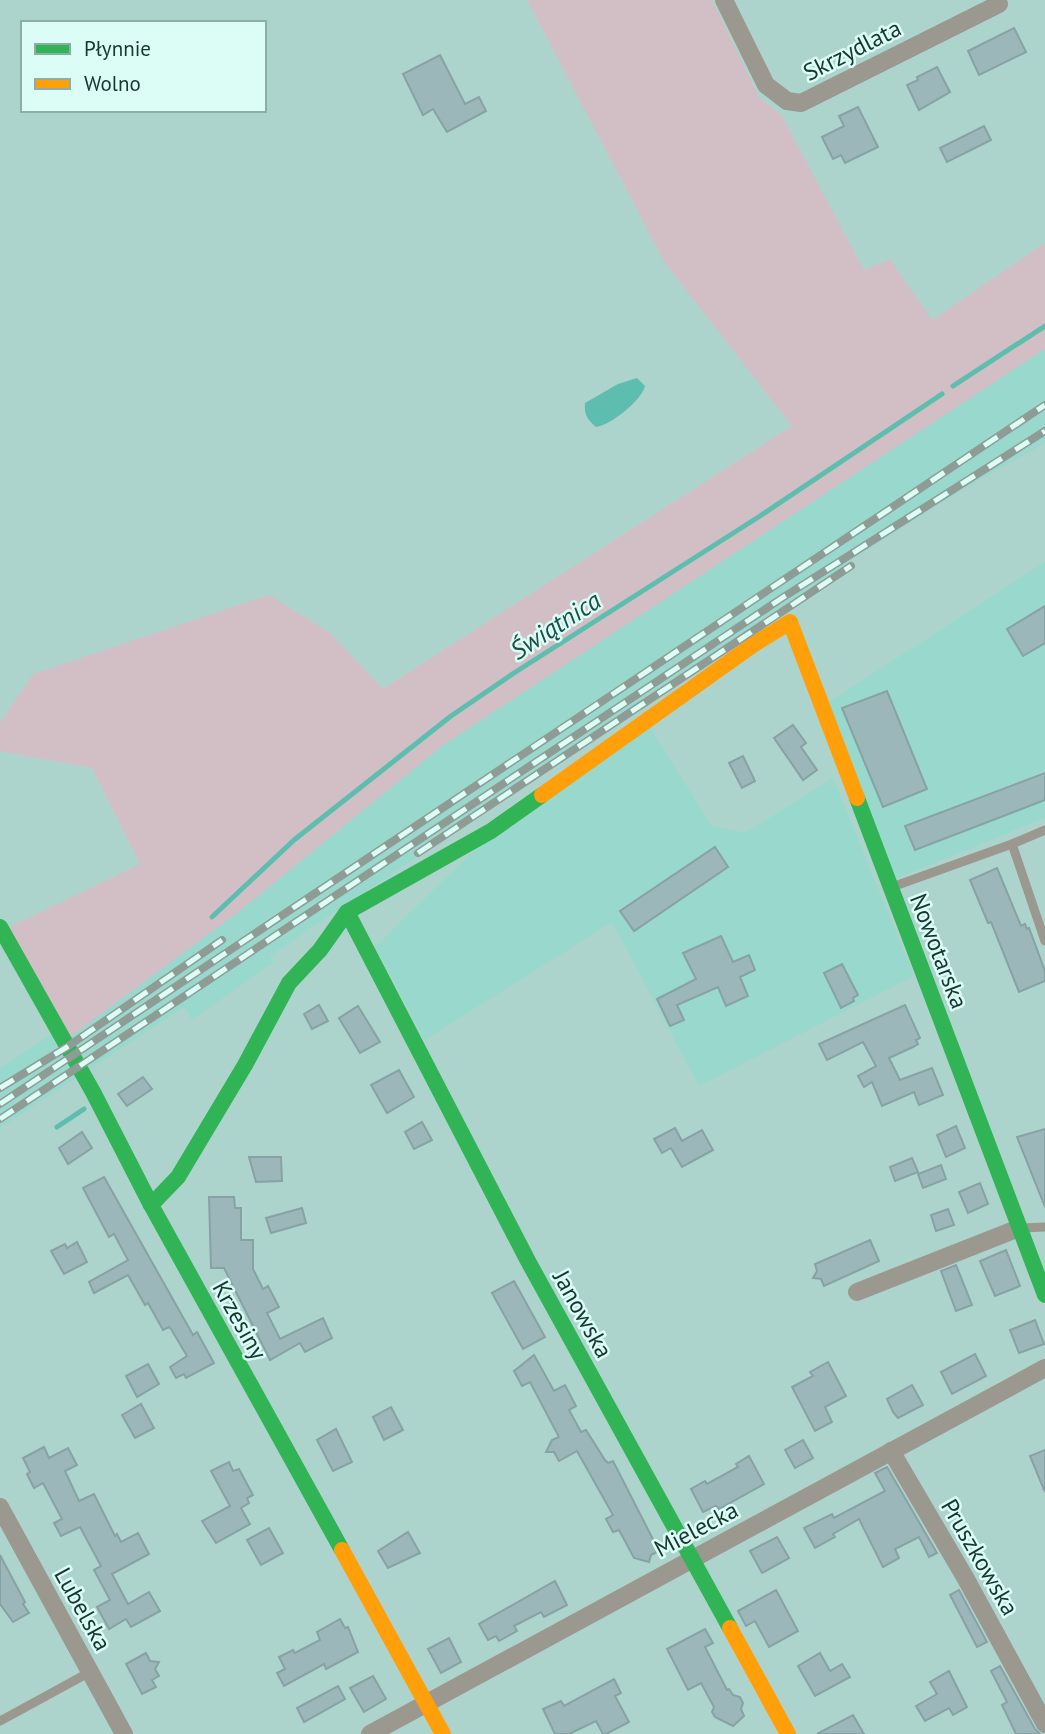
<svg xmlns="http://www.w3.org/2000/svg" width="1045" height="1734" font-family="'PT Sans',sans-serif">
  <rect width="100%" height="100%" fill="#add4cc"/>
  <g fill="#99d8cc">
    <path d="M1045 344V443L962 490 851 560 855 568 488 809 270 956 273 963 192 1020 184 1007 0 1128V1068L84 1013 433 751Z"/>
    <path d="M1045 562V818L895 879 826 704Z"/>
    <path d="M648 724 711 825 745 833 833 778 914 976 699 1086 612 922 425 1040 375 947 497 828Z"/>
  </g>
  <path fill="#d1bfc5" d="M527 0H712L759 97 782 116 864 270 890 259 932 320 1045 243V349L442 746 241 910 69 1038 4 930 140 864 92 768 0 751V723L33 674 269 595 329 632 383 689 792 426 665 263Z"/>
  <path fill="#5dbeaf" d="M637 378 645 386C642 400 611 425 596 427 587 419 584 415 585 403L618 384Z"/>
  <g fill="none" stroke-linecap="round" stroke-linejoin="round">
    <g stroke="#5dbeaf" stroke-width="5">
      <path d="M953 386 1045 326"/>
      <path d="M212 917 294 840 451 716 514 673 760 516 942 394"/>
      <path d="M57 1127 84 1109"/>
    </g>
  </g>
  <g fill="#9cb7ba" stroke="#87a2a5" stroke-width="2">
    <path d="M1014 28 1026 52 979 75 968 51Z"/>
    <path d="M440 55 465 104 479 97 486 111 447 132 433 109 423 115 403 74Z"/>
    <path d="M937 67 950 92 919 110 907 85 918 80 917 77Z"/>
    <path d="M858 107 878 147 845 163 841 155 833 159 822 137 844 126 839 116Z"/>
    <path d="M984 126 991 140 947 162 940 148Z"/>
    <path d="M1045 606V643L1023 656 1007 629Z"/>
    <path d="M887 691 927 789 883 807 842 708Z"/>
    <path d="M793 725 806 743 801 747 817 770 803 780 774 738Z"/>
    <path d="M743 756 755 781 742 788 729 763Z"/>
    <path d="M1045 773V800L915 850 905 826Z"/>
    <path d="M715 847 728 867 634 931 620 911Z"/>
    <path d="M997 868 1021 926 1025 924 1027 929 1029 928 1045 971V981L1019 992 991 922 988 923 970 880Z"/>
    <path d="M721 936 733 962 749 955 755 970 740 977 748 996 726 1006 718 987 677 1005 684 1020 670 1026 657 999 696 979 683 953Z"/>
    <path d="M842 964 858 995 853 998 854 1001 841 1008 824 973Z"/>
    <path d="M319 1005 328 1021 312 1029 304 1014Z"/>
    <path d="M905 1005 920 1038 916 1040 918 1044 913 1047 889 1058 900 1080 932 1068 943 1095 919 1105 914 1092 882 1106 872 1082 864 1087 858 1076 876 1066 863 1042 827 1060 819 1044Z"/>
    <path d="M358 1006 380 1042 360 1053 339 1018Z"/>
    <path d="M399 1070 414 1097 387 1113 371 1085Z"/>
    <path d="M143 1077 152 1089 127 1106 118 1094Z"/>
    <path d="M422 1122 432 1140 414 1149 405 1132Z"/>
    <path d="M956 1126 965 1148 946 1157 937 1135Z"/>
    <path d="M675 1128 682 1141 702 1130 713 1150 682 1167 671 1148 662 1153 654 1139Z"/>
    <path d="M1045 1129V1207L1017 1137Z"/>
    <path d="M82 1132 92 1148 68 1164 59 1148Z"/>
    <path d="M249 1157H281L282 1181 256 1182Z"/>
    <path d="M912 1158 918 1172 895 1181 890 1167Z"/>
    <path d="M941 1165 946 1179 923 1188 918 1174Z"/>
    <path d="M104 1177 193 1335 197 1332 214 1363 186 1378 184 1374 176 1378 170 1367 187 1356 171 1329 169 1327 163 1330 148 1303 145 1305 128 1275 94 1293 89 1282 128 1260 114 1234 109 1237 83 1188Z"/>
    <path d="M980 1183 988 1204 968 1213 959 1192Z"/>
    <path d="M209 1197H234L235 1208H241V1240H253V1269L263 1289 268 1286 279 1307 267 1313 280 1339 323 1318 332 1338 305 1352 300 1343 270 1360 224 1268H211Z"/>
    <path d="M302 1208 306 1223 271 1233 266 1218Z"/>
    <path d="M948 1209 954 1225 936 1231 931 1215Z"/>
    <path d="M870 1240 879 1261 824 1286 821 1279 813 1278 817 1271 815 1264Z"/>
    <path d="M77 1242 87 1262 64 1274 51 1251 65 1244 67 1248Z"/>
    <path d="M1006 1250 1020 1286 995 1296 980 1261Z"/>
    <path d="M956 1265 972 1305 956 1311 941 1271Z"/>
    <path d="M514 1281 545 1337 523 1349 492 1293Z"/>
    <path d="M1035 1320 1044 1344 1019 1353 1010 1330Z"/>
    <path d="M975 1354 986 1376 952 1394 941 1372Z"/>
    <path d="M534 1355 554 1391 565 1385 576 1406 569 1410 581 1432 586 1430 605 1460 608 1463 613 1461 659 1551 651 1555 649 1562 634 1558 619 1530 613 1532 606 1519 613 1515 577 1451 559 1461 554 1452H546L552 1440 559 1437 530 1382 522 1386 514 1371Z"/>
    <path d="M828 1362 846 1396 825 1407 832 1422 815 1431 792 1387 813 1376 810 1372Z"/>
    <path d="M148 1364 159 1384 137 1397 126 1376Z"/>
    <path d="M912 1385 923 1405 898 1418 893 1412 887 1399Z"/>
    <path d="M141 1404 154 1428 135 1438 122 1415Z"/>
    <path d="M391 1407 403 1430 384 1440 373 1417Z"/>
    <path d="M336 1429 352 1462 333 1471 317 1440Z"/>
    <path d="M803 1440 813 1458 795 1468 785 1450Z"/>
    <path d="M44 1447 49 1458 68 1448 77 1465 65 1471 79 1501 94 1494 115 1536 117 1534 121 1542 138 1533 149 1554 112 1574 128 1604 149 1592 160 1611 131 1627 126 1619 109 1629 97 1607 110 1600 94 1570 101 1566 80 1527 61 1536 54 1523 62 1519 43 1483 34 1488 27 1474 30 1472 23 1458Z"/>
    <path d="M1045 1450V1492L1030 1456Z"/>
    <path d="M749 1456 764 1484 719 1509 716 1506 703 1512 691 1489 705 1481 707 1484 738 1467 736 1464Z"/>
    <path d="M229 1462 233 1471 239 1469 253 1495 247 1498 249 1503 241 1508 250 1524 216 1543 202 1521 230 1506 211 1471Z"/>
    <path d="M887 1467 937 1553 929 1557 919 1537 895 1549 899 1558 883 1567 859 1519 833 1534 835 1537 815 1548 804 1528 832 1514 834 1518 885 1491 875 1473Z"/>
    <path d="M269 1528 283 1553 261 1565 247 1540Z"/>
    <path d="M408 1532 420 1553 388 1568 378 1551Z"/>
    <path d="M777 1537 789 1558 762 1573 750 1551Z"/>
    <path d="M0 1555 25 1602 23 1604 29 1613 13 1622 0 1604Z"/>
    <path d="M555 1581 567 1605 544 1617 541 1612 514 1626 517 1631 499 1641 496 1636 488 1640 479 1624Z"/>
    <path d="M776 1590 798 1631 769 1647 755 1621 746 1626 738 1611Z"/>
    <path d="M959 1590 987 1642 977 1647 950 1595Z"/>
    <path d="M340 1619 345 1628 348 1627 358 1652 326 1669 324 1664 284 1686 277 1673 285 1669 279 1657 293 1650 295 1653 320 1640 317 1632Z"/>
    <path d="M705 1629 713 1643 705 1647 727 1690 729 1689 733 1695 740 1697 743 1703 741 1709 744 1716 733 1726 715 1717 712 1712 714 1707 701 1683 688 1690 667 1649Z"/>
    <path d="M449 1638 461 1662 441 1673 428 1649Z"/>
    <path d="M146 1653 150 1661 159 1662 155 1669 159 1676 152 1680 156 1687 142 1694 126 1664Z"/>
    <path d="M820 1653 830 1671 842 1664 850 1677 815 1696 798 1666Z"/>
    <path d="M1000 1666 1035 1729 1040 1734H1016L1002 1705 1007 1702 991 1671Z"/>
    <path d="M949 1671 967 1707 953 1715 949 1708 925 1721 916 1706 937 1694 930 1682Z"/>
    <path d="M373 1676 386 1699 364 1712 350 1688Z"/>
    <path d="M614 1679 621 1693 615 1696 629 1722 606 1734H603L596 1721 569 1734H555L543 1709 561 1701 564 1706Z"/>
    <path d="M338 1686 345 1699 304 1722 297 1708Z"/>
    <path d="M853 1715 864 1734H817Z"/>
  </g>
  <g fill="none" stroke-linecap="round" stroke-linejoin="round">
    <g stroke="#9b9890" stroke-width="9">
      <path d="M1012 844 1045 941"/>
      <path d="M892 887 1012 844 1045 830"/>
      <path d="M1022 1228 1045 1227"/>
      <path d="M0 1721 90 1672"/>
    </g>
    <g stroke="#9b9890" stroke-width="18">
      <path d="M724 0 766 85 787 101 801 103 999 4"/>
      <path d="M857 1292 1019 1228"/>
      <path d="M891 1451 966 1579 1045 1724"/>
      <path d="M0 1507 124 1734"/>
      <path d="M370 1734 1045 1368"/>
    </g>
    <g stroke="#30b455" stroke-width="16">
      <path d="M857 798 1045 1295"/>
      <path d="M347 912 528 1261 730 1628"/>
      <path d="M0 927 93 1092 151 1205 342 1550"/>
      <path d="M151 1205 178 1177 245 1065 289 983 320 950 347 912 491 831 542 795"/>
    </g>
    <g stroke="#ff9f0a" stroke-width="16">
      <path d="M542 795 753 645 790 622 857 798"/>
      <path d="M342 1550 443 1734"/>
      <path d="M730 1628 788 1734"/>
    </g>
    <g stroke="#8f9b95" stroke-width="8">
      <g id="rail">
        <path d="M418 853 851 566"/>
        <path d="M0 1088 67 1047 222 940"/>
        <path d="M0 1104 1045 405"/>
        <path d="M0 1119 782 598 1045 431"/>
      </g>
    </g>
    <use href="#rail" stroke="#dbfdf6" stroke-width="5" stroke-dasharray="16" stroke-linecap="butt"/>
  </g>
  <g text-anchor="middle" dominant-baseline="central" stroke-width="5" stroke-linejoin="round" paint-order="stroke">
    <g font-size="24" fill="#183631" stroke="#dbfdf6">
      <text transform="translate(852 50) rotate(-27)">Skrzydlata</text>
      <text transform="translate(939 951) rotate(69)">Nowotarska</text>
      <text transform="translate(583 1314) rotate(61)">Janowska</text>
      <text transform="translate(240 1320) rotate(61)">Krzesiny</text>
      <text transform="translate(696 1529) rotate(-28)">Mielecka</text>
      <text transform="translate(980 1557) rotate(60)">Pruszkowska</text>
      <text transform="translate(83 1609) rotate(61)">Lubelska</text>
    </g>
    <g font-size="26" font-style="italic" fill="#1d4f47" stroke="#dbfdf6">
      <text transform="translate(555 625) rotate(-33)">Świątnica</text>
    </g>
  </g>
  <rect x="21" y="21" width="245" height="91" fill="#dbfdf6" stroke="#8dada7" stroke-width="2"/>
  <rect x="35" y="44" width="35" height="10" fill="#30b455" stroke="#8dada7" stroke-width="2"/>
  <text x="84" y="56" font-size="21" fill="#183631">Płynnie</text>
  <rect x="35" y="79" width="35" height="10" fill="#ff9f0a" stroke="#8dada7" stroke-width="2"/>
  <text x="84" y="91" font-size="21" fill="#183631">Wolno</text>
</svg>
